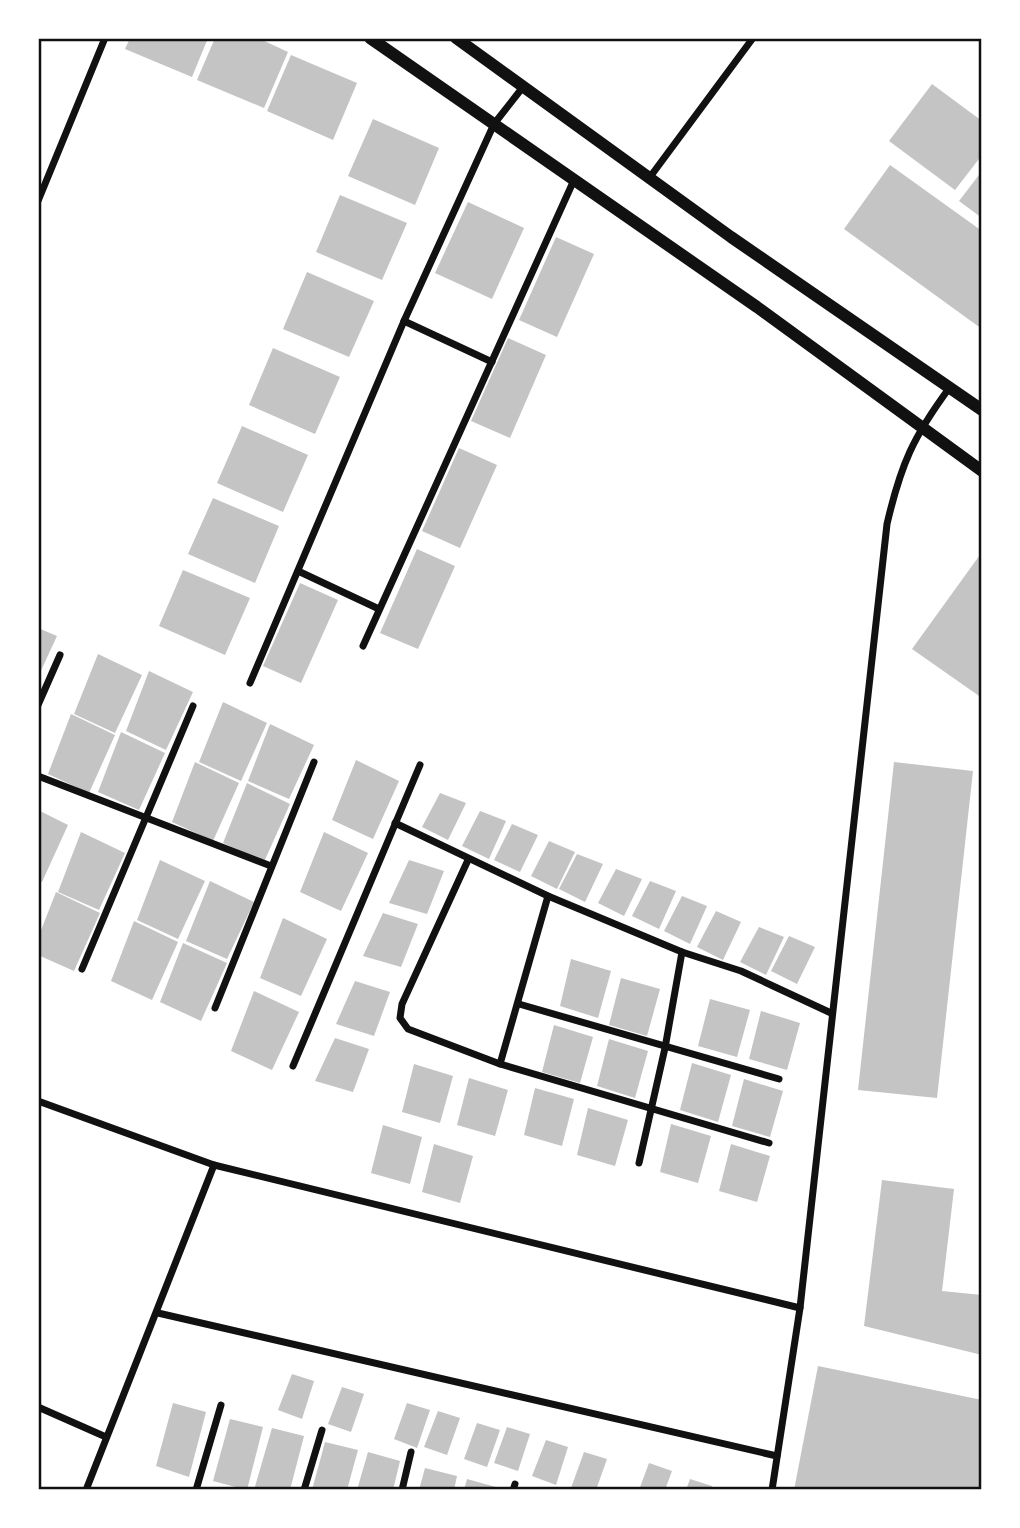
<svg xmlns="http://www.w3.org/2000/svg" width="1020" height="1528" font-family="'Fira Sans',sans-serif">
  <rect width="100%" height="100%" fill="#fff"/>
  <g fill="#c4c4c4">
    <path d="M130 38H208L192 77 125 49Z"/>
    <path d="M215 38H258L288 52 264 108 197 80Z"/>
    <path d="M291 55 357 83 333 140 267 111Z"/>
    <path d="M932 84 982 121V155L955 190 889 141Z"/>
    <path d="M373 119 439 148 415 205 348 176Z"/>
    <path d="M890 165 982 231V329L844 229Z"/>
    <path d="M982 171V218L959 201Z"/>
    <path d="M340 195 407 223 382 280 316 252Z"/>
    <path d="M468 202 524 228 492 299 435 273Z"/>
    <path d="M556 237 594 254 557 337 519 320Z"/>
    <path d="M307 272 374 301 349 357 283 329Z"/>
    <path d="M508 338 546 355 510 438 471 421Z"/>
    <path d="M273 348 340 377 315 434 249 405Z"/>
    <path d="M242 426 308 455 283 512 217 483Z"/>
    <path d="M459 448 497 465 460 548 422 531Z"/>
    <path d="M213 498 279 526 255 583 188 554Z"/>
    <path d="M417 549 455 566 418 649 380 633Z"/>
    <path d="M982 552V698L912 649Z"/>
    <path d="M183 570 250 598 225 655 159 626Z"/>
    <path d="M300 583 338 600 301 683 263 666Z"/>
    <path d="M38 628 57 636 38 677Z"/>
    <path d="M98 654 142 675 115 733 74 714Z"/>
    <path d="M149 671 193 692 166 750 126 731Z"/>
    <path d="M223 702 267 723 241 781 199 762Z"/>
    <path d="M71 714 115 735 89 793 48 774Z"/>
    <path d="M270 724 314 745 289 799 248 781Z"/>
    <path d="M121 732 165 753 139 810 98 792Z"/>
    <path d="M356 760 399 781 373 839 332 820Z"/>
    <path d="M195 762 239 783 213 841 172 822Z"/>
    <path d="M894 762 973 771 937 1098 858 1090Z"/>
    <path d="M247 783 290 804 264 862 223 843Z"/>
    <path d="M440 793 466 803 448 840 422 827Z"/>
    <path d="M38 810 68 825 42 882 38 881Z"/>
    <path d="M480 811 506 821 489 859 462 846Z"/>
    <path d="M512 824 538 835 520 872 494 860Z"/>
    <path d="M81 832 125 853 99 910 58 892Z"/>
    <path d="M324 832 368 853 341 911 300 892Z"/>
    <path d="M549 841 575 852 557 889 531 876Z"/>
    <path d="M577 854 603 864 585 902 559 889Z"/>
    <path d="M160 860 205 881 178 939 137 920Z"/>
    <path d="M409 860 444 871 427 914 389 903Z"/>
    <path d="M616 869 642 879 624 916 598 903Z"/>
    <path d="M210 881 254 902 227 959 186 941Z"/>
    <path d="M650 881 676 891 659 929 632 916Z"/>
    <path d="M56 892 100 913 74 971 38 955V938Z"/>
    <path d="M682 896 707 906 690 944 664 931Z"/>
    <path d="M716 911 741 922 723 960 697 947Z"/>
    <path d="M383 913 418 924 401 967 363 956Z"/>
    <path d="M283 918 327 939 301 996 260 978Z"/>
    <path d="M134 921 178 942 152 1000 111 981Z"/>
    <path d="M759 927 784 937 766 975 740 962Z"/>
    <path d="M789 936 815 947 797 984 771 971Z"/>
    <path d="M183 943 227 963 201 1021 160 1002Z"/>
    <path d="M571 959 611 971 598 1018 560 1006Z"/>
    <path d="M621 978 660 989 647 1036 609 1025Z"/>
    <path d="M355 981 390 992 374 1036 336 1024Z"/>
    <path d="M254 991 299 1012 272 1070 231 1051Z"/>
    <path d="M710 999 750 1010 737 1057 698 1046Z"/>
    <path d="M761 1011 800 1023 787 1070 749 1059Z"/>
    <path d="M554 1025 593 1037 580 1083 542 1072Z"/>
    <path d="M335 1038 369 1049 353 1092 315 1081Z"/>
    <path d="M609 1039 648 1051 635 1098 597 1086Z"/>
    <path d="M692 1063 731 1075 718 1122 680 1110Z"/>
    <path d="M414 1064 453 1076 440 1123 402 1112Z"/>
    <path d="M469 1078 508 1090 495 1136 457 1125Z"/>
    <path d="M744 1079 783 1091 770 1137 732 1126Z"/>
    <path d="M535 1088 574 1099 562 1146 524 1135Z"/>
    <path d="M588 1108 628 1120 615 1166 577 1155Z"/>
    <path d="M671 1124 711 1136 698 1183 660 1172Z"/>
    <path d="M383 1125 422 1137 410 1184 371 1173Z"/>
    <path d="M434 1144 473 1156 460 1203 422 1192Z"/>
    <path d="M731 1144 770 1156 757 1202 719 1191Z"/>
    <path d="M882 1180 954 1189 942 1291 982 1295V1355L864 1326Z"/>
    <path d="M818 1366 982 1400V1490H794Z"/>
    <path d="M292 1374 314 1381 302 1419 278 1410Z"/>
    <path d="M342 1387 364 1394 351 1432 328 1424Z"/>
    <path d="M173 1403 206 1412 189 1477 156 1466Z"/>
    <path d="M407 1403 430 1410 417 1448 394 1439Z"/>
    <path d="M438 1411 460 1418 447 1455 424 1447Z"/>
    <path d="M230 1419 263 1427 247 1490 213 1481Z"/>
    <path d="M477 1423 500 1430 487 1467 464 1459Z"/>
    <path d="M507 1427 530 1434 518 1471 494 1463Z"/>
    <path d="M272 1428 304 1436 290 1490H254Z"/>
    <path d="M546 1440 568 1447 556 1485 532 1476Z"/>
    <path d="M325 1442 358 1450 347 1490H312Z"/>
    <path d="M368 1452 400 1461 393 1490H357Z"/>
    <path d="M584 1452 607 1459 596 1490 571 1488Z"/>
    <path d="M649 1463 672 1471 665 1490H639Z"/>
    <path d="M425 1468 457 1476 454 1490H419Z"/>
    <path d="M467 1479 503 1489V1490H464Z"/>
    <path d="M690 1479 712 1486 711 1490H686Z"/>
  </g>
  <g fill="none" stroke-linecap="round" stroke-linejoin="round">
    <g stroke="#111" stroke-width="7">
      <path d="M650 177 753 38"/>
      <path d="M38 201 105 38"/>
      <path d="M404 321 492 362"/>
      <path d="M298 571 379 609"/>
      <path d="M363 646 574 180"/>
      <path d="M250 683 404 321 494 124 523 87"/>
      <path d="M38 705 60 655"/>
      <path d="M38 776 271 866"/>
      <path d="M395 823 548 896 682 952 741 971 831 1013"/>
      <path d="M468 860 402 1004 400 1018 408 1029 500 1064 769 1143"/>
      <path d="M82 969 193 706"/>
      <path d="M519 1004 779 1079"/>
      <path d="M215 1008 314 762"/>
      <path d="M500 1064 548 896"/>
      <path d="M293 1066 420 765"/>
      <path d="M38 1101 214 1165 800 1308"/>
      <path d="M639 1163 665 1048 682 952"/>
      <path d="M158 1313 777 1456"/>
      <path d="M38 1407 106 1437"/>
      <path d="M86 1490 214 1165"/>
      <path d="M196 1490 221 1405"/>
      <path d="M304 1490 322 1430"/>
      <path d="M402 1490 411 1452"/>
      <path d="M513 1490 515 1484"/>
      <path d="M772 1490 800 1308 887 524C901 464 913 437 950 387"/>
    </g>
    <g stroke="#111" stroke-width="12">
      <path d="M370 38 757 307 982 471"/>
      <path d="M456 38 731 237 982 410"/>
    </g>
  </g>
  <rect width="1020" height="1528" fill="none" stroke="#ffffff" stroke-width="80"/>
  <rect x="40" y="40" width="940" height="1448" fill="none" stroke="#111" stroke-width="2.5"/>
</svg>
